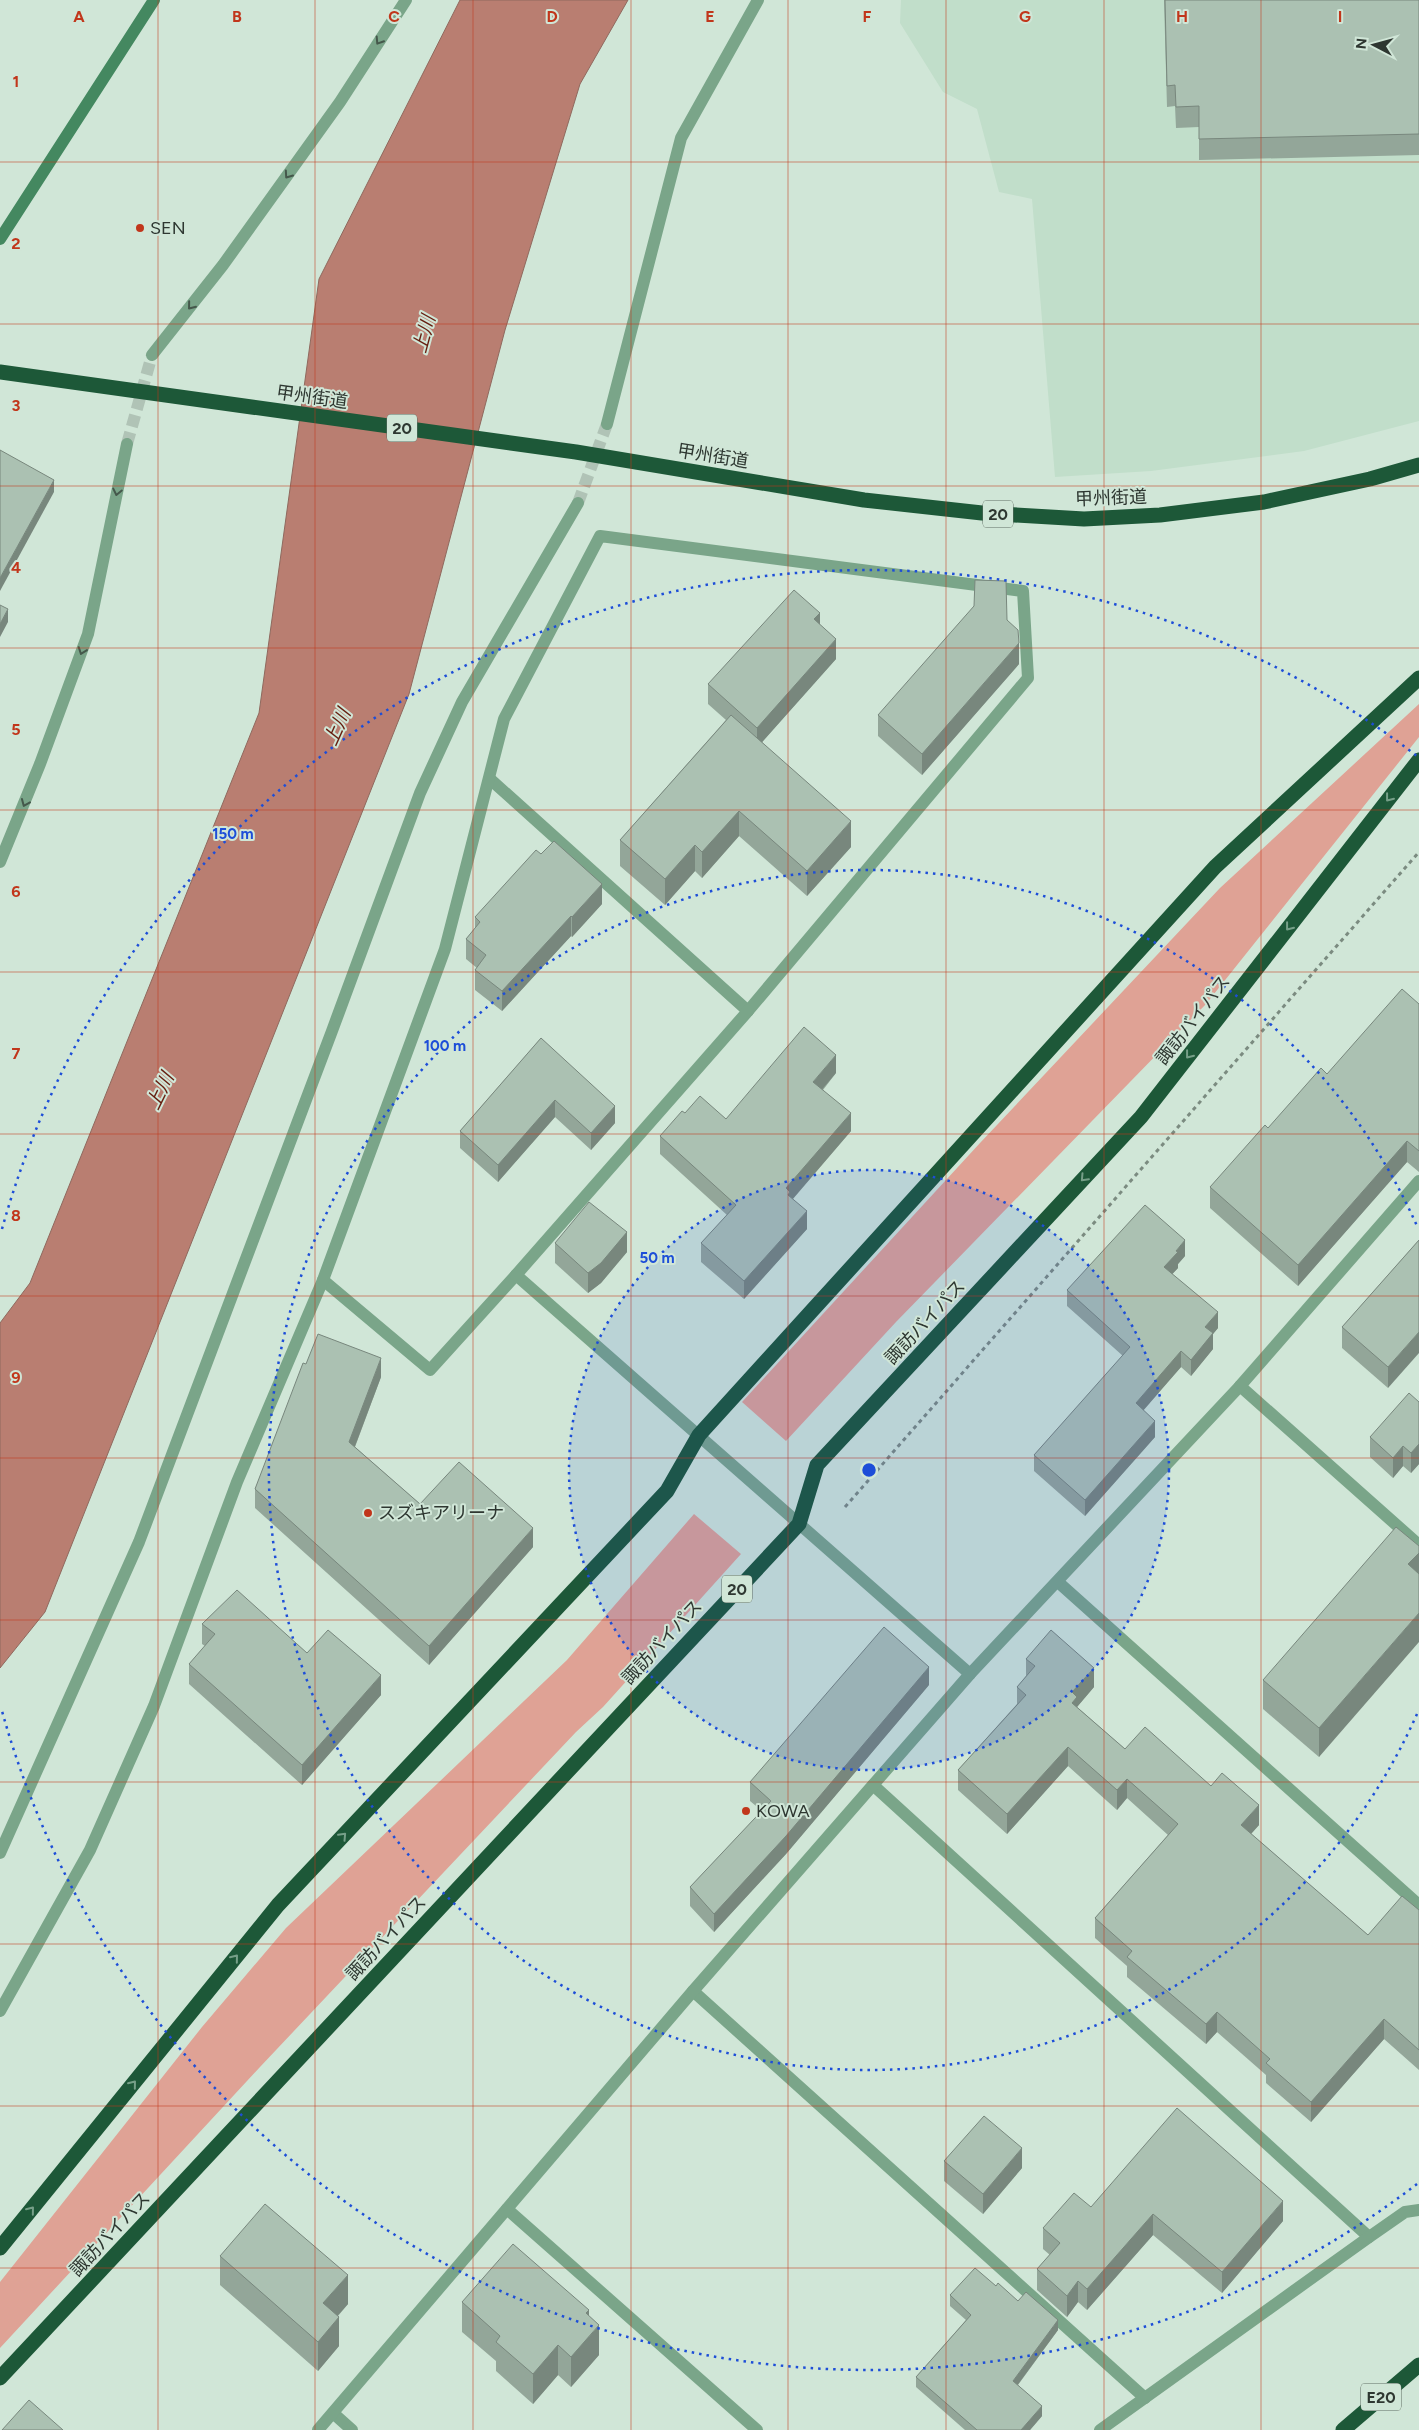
<svg xmlns="http://www.w3.org/2000/svg" width="1419" height="2430" font-family="Figtree,'Noto Sans JP',sans-serif">
  <rect width="100%" height="100%" fill="#d0e6d7"/>
  <path fill="#c1deca" d="M901 0H1419V421L1304 451 1151 471 1055 477 1032 199 999 192 977 109 943 92 900 23Z"/>
  <g fill="#dfa295">
    <path d="M1419 704V737L1206 1004 896 1322 786 1441 742 1402 980 1143 1220 888Z"/>
    <path d="M694 1514 741 1554 603 1707 576 1732 260 2067 0 2348V2282L202 2027 286 1928 567 1660Z"/>
  </g>
  <path fill="#b97e71" stroke="#8f695e" d="M460 0H628L580 84 505 330 409 694 45 1612 0 1668V1323L30 1283 259 713 319 279Z"/>
  <g fill="none" stroke-linecap="round" stroke-linejoin="round">
    <g stroke="#b0c3b6" stroke-width="12" stroke-dasharray="12 6" stroke-linecap="butt">
      <path d="M127 444 152 355"/>
      <path d="M578 503 607 424"/>
    </g>
    <path stroke="#7b8b80" stroke-width="3" stroke-dasharray="4 4" stroke-linecap="butt" d="M845 1507 1419 852"/>
    <g stroke="#7aa589" stroke-width="12">
      <path d="M152 355 223 265 340 102 406 0"/>
      <path d="M607 424 681 138 758 0"/>
      <path d="M490 779 748 1011"/>
      <path d="M0 862 40 764 88 634 127 444"/>
      <path d="M323 1280 430 1370 516 1275 970 1674"/>
      <path d="M1240 1386 1419 1545"/>
      <path d="M1058 1582 1419 1905"/>
      <path d="M873 1785 1369 2237"/>
      <path d="M0 1853 139 1542 332 1031 420 793 462 702 578 503"/>
      <path d="M693 1991 1145 2398"/>
      <path d="M0 2011 90 1850 154 1706 237 1482 323 1280 445 949 504 719 600 536 1023 591 1028 678 748 1011 516 1275"/>
      <path d="M507 2209 757 2430"/>
      <path d="M333 2413 352 2430"/>
      <path d="M318 2430 693 1991 873 1785 970 1674 1240 1386 1419 1181"/>
      <path d="M1100 2430 1369 2237 1405 2212 1419 2210"/>
    </g>
    <path stroke="#448860" stroke-width="12" d="M0 239 154 0"/>
    <g stroke="#1d5838" stroke-width="15">
      <path d="M0 372 576 452 864 500 982 513 1084 519 1160 515 1264 502 1370 479 1419 465"/>
      <path d="M0 2248 278 1905 667 1491 699 1435 1215 867 1419 678"/>
      <path d="M0 2378 799 1524 817 1465 1141 1117 1419 760"/>
      <path d="M1343 2430 1419 2365"/>
    </g>
  </g>
  <g fill="#93a699">
    <path d="M1164 0H1419V155L1199 160V127L1176 128 1175 106 1167 107Z"/>
    <path d="M1007 620 1019 664 922 775 878 736V715Z"/>
    <path d="M820 625 836 659 762 742 851 847 807 896 739 836 702 878 695 871 665 905 620 866V840L726 720 708 704V684Z"/>
    <path d="M602 904 572 937 571 936 502 1011 475 990V970L477 968 466 959V939L475 929V917Z"/>
    <path d="M1419 1004V1172L1407 1162 1298 1286 1210 1208V1187L1268 1128 1327 1074Z"/>
    <path d="M541 1038 615 1123 591 1150 555 1117 498 1182 460 1148V1131Z"/>
    <path d="M836 1073 823 1090 851 1131 793 1199 807 1229 744 1299 701 1262V1243L727 1215 660 1154V1136L685 1113 726 1119Z"/>
    <path d="M1419 1240 1388 1388 1342 1348V1327Z"/>
    <path d="M555 1243 627 1252 601 1283 588 1293 555 1263Z"/>
    <path d="M1185 1256 1178 1264V1268L1172 1274 1218 1328 1213 1334V1349L1191 1376 1181 1367 1143 1410 1155 1437 1085 1516 1034 1471V1455L1123 1356 1067 1306V1290Z"/>
    <path d="M306 1364 381 1377 355 1447 420 1504 533 1547 429 1665 255 1508V1489Z"/>
    <path d="M1419 1402V1464L1411 1473 1403 1466 1393 1478 1370 1457V1437Z"/>
    <path d="M1419 1546 1319 1757 1263 1709V1680Z"/>
    <path d="M202 1624 307 1653 381 1695 302 1785 189 1684V1664L205 1646 202 1644Z"/>
    <path d="M1026 1659 1094 1687 1077 1707 1125 1749 1211 1786 1259 1825 1251 1834 1368 1935 1419 1910V2070L1384 2039 1311 2122 1266 2083V2075L1217 2032 1206 2044 1127 1977V1966L1095 1938V1918L1168 1835 1127 1798 1117 1810 1068 1766 1007 1834 958 1790V1770L1017 1704V1687L1026 1676Z"/>
    <path d="M929 1685 786 1854 714 1932 690 1906V1887L762 1811 750 1801V1782Z"/>
    <path d="M944 2161 1022 2168 983 2214 944 2181Z"/>
    <path d="M1091 2207 1283 2221 1222 2293 1153 2235 1087 2310 1078 2302 1067 2317 1037 2290V2269L1050 2255 1043 2249V2228Z"/>
    <path d="M220 2256 348 2304 338 2316 339 2346 318 2371 220 2285Z"/>
    <path d="M996 2286 1058 2330 1018 2385 1042 2416 1030 2430H965L916 2387V2377L966 2320 950 2306V2295Z"/>
    <path d="M462 2302 589 2316 599 2355 571 2387 558 2375 533 2404 496 2371V2361L462 2332Z"/>
  </g>
  <g fill="#78877d">
    <path d="M54 480V492L0 591V578Z"/>
    <path d="M8 609V622L0 637V624Z"/>
    <path d="M820 613V633L814 619Z"/>
    <path d="M836 639V659L757 748V728Z"/>
    <path d="M1019 643V664L922 775V754Z"/>
    <path d="M739 811V836L702 878V852Z"/>
    <path d="M851 821V847L807 896V871Z"/>
    <path d="M695 845V871L665 905V879Z"/>
    <path d="M602 884V904L572 937V917Z"/>
    <path d="M571 916V936L502 1011V991Z"/>
    <path d="M836 1055V1073L813 1100V1082Z"/>
    <path d="M555 1100V1117L498 1182V1165Z"/>
    <path d="M615 1106V1123L591 1150V1133Z"/>
    <path d="M851 1113V1131L790 1202 786 1188Z"/>
    <path d="M1407 1141V1162L1298 1286V1265Z"/>
    <path d="M807 1211V1229L744 1299V1281Z"/>
    <path d="M627 1232V1252L601 1283 588 1293V1273Z"/>
    <path d="M1185 1240V1256L1178 1264V1268L1164 1283V1267L1176 1251Z"/>
    <path d="M1218 1312V1328L1213 1334V1349L1191 1376V1360L1205 1327Z"/>
    <path d="M1419 1332V1353L1388 1388V1367Z"/>
    <path d="M1181 1351V1367L1136 1419V1403Z"/>
    <path d="M381 1358V1377L349 1462V1442Z"/>
    <path d="M1155 1421V1437L1085 1516V1500Z"/>
    <path d="M1419 1444V1464L1411 1473V1453Z"/>
    <path d="M1403 1446V1466L1393 1478V1458Z"/>
    <path d="M533 1528V1547L429 1665V1646Z"/>
    <path d="M1419 1553V1582L1408 1564Z"/>
    <path d="M1419 1613V1642L1319 1757V1728Z"/>
    <path d="M929 1667V1685L786 1854 714 1932V1914Z"/>
    <path d="M1094 1668V1687L1077 1707 1072 1722V1692Z"/>
    <path d="M381 1675V1695L302 1785V1765Z"/>
    <path d="M1068 1747V1766L1007 1834V1814Z"/>
    <path d="M1127 1779V1798L1117 1810V1790Z"/>
    <path d="M1259 1805V1825L1241 1845V1825Z"/>
    <path d="M1217 2012V2032L1206 2044V2024Z"/>
    <path d="M1384 2019V2039L1311 2122V2102Z"/>
    <path d="M1022 2148V2168L983 2214V2194Z"/>
    <path d="M1283 2201V2221L1222 2293V2272Z"/>
    <path d="M1153 2214V2235L1087 2310V2289Z"/>
    <path d="M348 2275V2304L323 2332V2303Z"/>
    <path d="M1078 2281V2302L1067 2317V2296Z"/>
    <path d="M589 2310V2337L599 2325V2355L571 2387V2357L586 2313Z"/>
    <path d="M339 2317V2346L318 2371V2342Z"/>
    <path d="M1058 2320V2330L1013 2391V2381Z"/>
    <path d="M558 2345V2375L533 2404V2374Z"/>
    <path d="M1042 2406V2416L1030 2430H1021Z"/>
  </g>
  <g fill="#abc1b2" stroke="#78877d">
    <path d="M1165 0H1419V134L1199 139V106L1176 107 1175 85 1167 86Z"/>
    <path d="M0 450 54 480 0 578Z"/>
    <path d="M975 580 1006 581 1007 620 1018 630 1019 643 922 754 878 715 974 606Z"/>
    <path d="M794 590 820 613 814 619 836 639 757 728 708 684Z"/>
    <path d="M0 605 8 609 0 624Z"/>
    <path d="M731 715 851 821 807 871 739 811 702 852 695 845 665 879 620 840Z"/>
    <path d="M554 841 602 884 572 917 571 916 502 991 475 970 486 955 466 939 480 922 475 917 536 850 541 854Z"/>
    <path d="M1402 989 1419 1004V1151L1407 1141 1298 1265 1210 1187 1265 1125 1268 1128 1321 1068 1327 1074Z"/>
    <path d="M804 1027 836 1055 813 1082 851 1113 786 1188 790 1192 788 1195 807 1211 744 1281 701 1243 736 1205 660 1136 682 1111 685 1113 700 1096 726 1119Z"/>
    <path d="M541 1038 615 1106 591 1133 555 1100 498 1165 460 1131Z"/>
    <path d="M589 1202 627 1232 601 1263 588 1273 555 1243Z"/>
    <path d="M1145 1205 1185 1240 1176 1251 1178 1252 1164 1267 1218 1312 1205 1327 1213 1333 1191 1360 1181 1351 1136 1403 1155 1421 1085 1500 1034 1455 1130 1347 1067 1290Z"/>
    <path d="M1419 1240V1332L1388 1367 1342 1327Z"/>
    <path d="M318 1334 381 1358 349 1442 420 1504 459 1462 533 1528 429 1646 255 1489 303 1363 306 1364Z"/>
    <path d="M1409 1393 1419 1402V1444L1411 1453 1403 1446 1393 1458 1370 1437Z"/>
    <path d="M1396 1527 1419 1546V1553L1408 1564 1419 1574V1613L1319 1728 1263 1680Z"/>
    <path d="M237 1590 307 1653 328 1630 381 1675 302 1765 189 1664 215 1634 202 1624Z"/>
    <path d="M884 1627 929 1667 786 1836 714 1914 690 1887 771 1801 750 1782Z"/>
    <path d="M1051 1630 1094 1668 1072 1692 1077 1697 1072 1703 1125 1749 1145 1727 1211 1786 1222 1773 1259 1805 1241 1825 1368 1935 1402 1896 1419 1910V2050L1384 2019 1311 2102 1266 2063 1270 2059 1217 2012 1206 2024 1127 1957 1132 1951 1095 1918 1178 1824 1127 1779 1117 1790 1068 1747 1007 1814 958 1770 1026 1695 1017 1687 1035 1666 1026 1659Z"/>
    <path d="M1177 2108 1283 2201 1222 2272 1153 2214 1087 2289 1078 2281 1067 2296 1037 2269 1060 2243 1043 2228 1074 2193 1091 2207Z"/>
    <path d="M984 2116 1022 2148 983 2194 944 2161Z"/>
    <path d="M265 2204 348 2275 323 2303 339 2317 318 2342 220 2256Z"/>
    <path d="M513 2244 589 2310 586 2313 599 2325 571 2357 558 2345 533 2374 496 2342 500 2336 462 2302Z"/>
    <path d="M975 2268 996 2286 998 2283 1018 2301 1026 2292 1058 2320 1013 2381 1042 2406 1021 2430H977L916 2377 971 2315 950 2295Z"/>
    <path d="M29 2400 63 2430H2Z"/>
  </g>
  <defs><path id="oneway-chevron" d="M-2-3.5L2.5 0L-2 3.5" fill="none" stroke-width="1.6" stroke-linecap="round" stroke-linejoin="round" transform="scale(1.25)"/></defs>
  <g stroke="#45584b">
    <use href="#oneway-chevron" transform="translate(379 41) rotate(123)"/>
    <use href="#oneway-chevron" transform="translate(288 175) rotate(125)"/>
    <use href="#oneway-chevron" transform="translate(191 306) rotate(129)"/>
    <use href="#oneway-chevron" transform="translate(117 492) rotate(102)"/>
    <use href="#oneway-chevron" transform="translate(82 651) rotate(110)"/>
    <use href="#oneway-chevron" transform="translate(25 803) rotate(113)"/>
  </g>
  <g stroke="#769f88">
    <use href="#oneway-chevron" transform="translate(1389 798) rotate(128)"/>
    <use href="#oneway-chevron" transform="translate(1289 927) rotate(128)"/>
    <use href="#oneway-chevron" transform="translate(1189 1055) rotate(128)"/>
    <use href="#oneway-chevron" transform="translate(1084 1178) rotate(133)"/>
    <use href="#oneway-chevron" transform="translate(343 1836) rotate(-47)"/>
    <use href="#oneway-chevron" transform="translate(235 1958) rotate(-51)"/>
    <use href="#oneway-chevron" transform="translate(133 2084) rotate(-51)"/>
    <use href="#oneway-chevron" transform="translate(31 2210) rotate(-51)"/>
  </g>
  <path fill="none" stroke="#c1361b" stroke-width="1" stroke-opacity="0.55" d="M158 0V2430M315 0V2430M473 0V2430M631 0V2430M788 0V2430M946 0V2430M1104 0V2430M1261 0V2430M0 162H1419M0 324H1419M0 486H1419M0 648H1419M0 810H1419M0 972H1419M0 1134H1419M0 1296H1419M0 1458H1419M0 1620H1419M0 1782H1419M0 1944H1419M0 2106H1419M0 2268H1419"/>
  <circle cx="869" cy="1470" r="300" fill="#1d4ed8" fill-opacity=".12"/>
  <g fill="none" stroke="#1d4ed8" stroke-width="2.5" stroke-dasharray="2.5 5">
    <circle cx="869" cy="1470" r="300"/>
    <path d="M1417 1714A600 600 0 1 1 1417 1226"/>
    <path d="M1417 2184A900 900 0 0 1 2 1711M2 1229A900 900 0 0 1 1417 756"/>
  </g>
  <g fill="#c1361b" stroke="#d0e6d7" stroke-width="2">
    <circle cx="140" cy="228" r="5"/>
    <circle cx="368" cy="1513" r="5"/>
    <circle cx="746" cy="1811" r="5"/>
  </g>
  <g text-anchor="middle" dominant-baseline="central" stroke-width="4" stroke-linejoin="round" paint-order="stroke">
    <g fill="#d0e6d7" stroke="#5f6c63" stroke-width="1">
      <rect x="387" y="414.5" width="30" height="27" rx="4"/>
      <rect x="983" y="500.5" width="30" height="27" rx="4"/>
      <rect x="722" y="1575.5" width="30" height="27" rx="4"/>
      <rect x="1361" y="2383.5" width="40" height="27" rx="4"/>
    </g>
    <g font-size="16" font-weight="bold" fill="#2e3731">
      <text x="402" y="428">20</text>
      <text x="998" y="514">20</text>
      <text x="737" y="1589">20</text>
      <text x="1381" y="2397">E20</text>
    </g>
    <g font-size="18" fill="#2e3731" stroke="#d0e6d7" text-anchor="start">
      <text x="150" y="228">SEN</text>
      <text x="378" y="1513">スズキアリーナ</text>
      <text x="756" y="1811">KOWA</text>
    </g>
    <g font-size="18" fill="#2e3731" stroke="#d0e6d7">
      <text transform="translate(312 397) rotate(8)">甲州街道</text>
      <text transform="translate(713 456) rotate(9)">甲州街道</text>
      <text transform="translate(1111 498) rotate(-2)">甲州街道</text>
      <text transform="translate(1193 1020) rotate(-52)">諏訪バイパス</text>
      <text transform="translate(925 1322) rotate(-47)">諏訪バイパス</text>
      <text transform="translate(662 1642) rotate(-47)">諏訪バイパス</text>
      <text transform="translate(386 1938) rotate(-47)">諏訪バイパス</text>
      <text transform="translate(110 2234) rotate(-47)">諏訪バイパス</text>
    </g>
    <g font-size="19" font-style="italic" fill="#661d0f" stroke="#d0e6d7">
      <text transform="translate(424 334) rotate(-75)">上川</text>
      <text transform="translate(337 727) rotate(-66)">上川</text>
      <text transform="translate(160 1091) rotate(-64)">上川</text>
    </g>
  </g>
  <g font-size="16" text-anchor="middle" font-weight="bold" fill="#c1361b" stroke="#d0e6d7" stroke-width="4" stroke-linejoin="round" paint-order="stroke">
    <text x="79" y="22">A</text>
    <text x="237" y="22">B</text>
    <text x="394" y="22">C</text>
    <text x="552" y="22">D</text>
    <text x="710" y="22">E</text>
    <text x="867" y="22">F</text>
    <text x="1025" y="22">G</text>
    <text x="1182" y="22">H</text>
    <text x="1340" y="22">I</text>
    <text x="16" y="87">1</text>
    <text x="16" y="249">2</text>
    <text x="16" y="411">3</text>
    <text x="16" y="573">4</text>
    <text x="16" y="735">5</text>
    <text x="16" y="897">6</text>
    <text x="16" y="1059">7</text>
    <text x="16" y="1221">8</text>
    <text x="16" y="1383">9</text>
  </g>
  <circle cx="869" cy="1470" r="8" fill="#1d4ed8" stroke="#d0e6d7" stroke-width="2.5"/>
  <g font-size="15" text-anchor="middle" font-weight="bold" fill="#1d4ed8" stroke="#d0e6d7" stroke-width="4" stroke-linejoin="round" paint-order="stroke">
    <text x="233" y="839">150 m</text>
    <text x="445" y="1051">100 m</text>
    <text x="657" y="1263">50 m</text>
  </g>
  <g transform="translate(1374 45) rotate(276)" stroke="#d0e6d7" stroke-width="4" paint-order="stroke">
  <path d="M0-4L9 19L0 12L-9 19Z" fill="#2e3731"/>
  <text y="-8" font-size="14" font-weight="bold" text-anchor="middle" fill="#2e3731">N</text>
  </g>
</svg>
